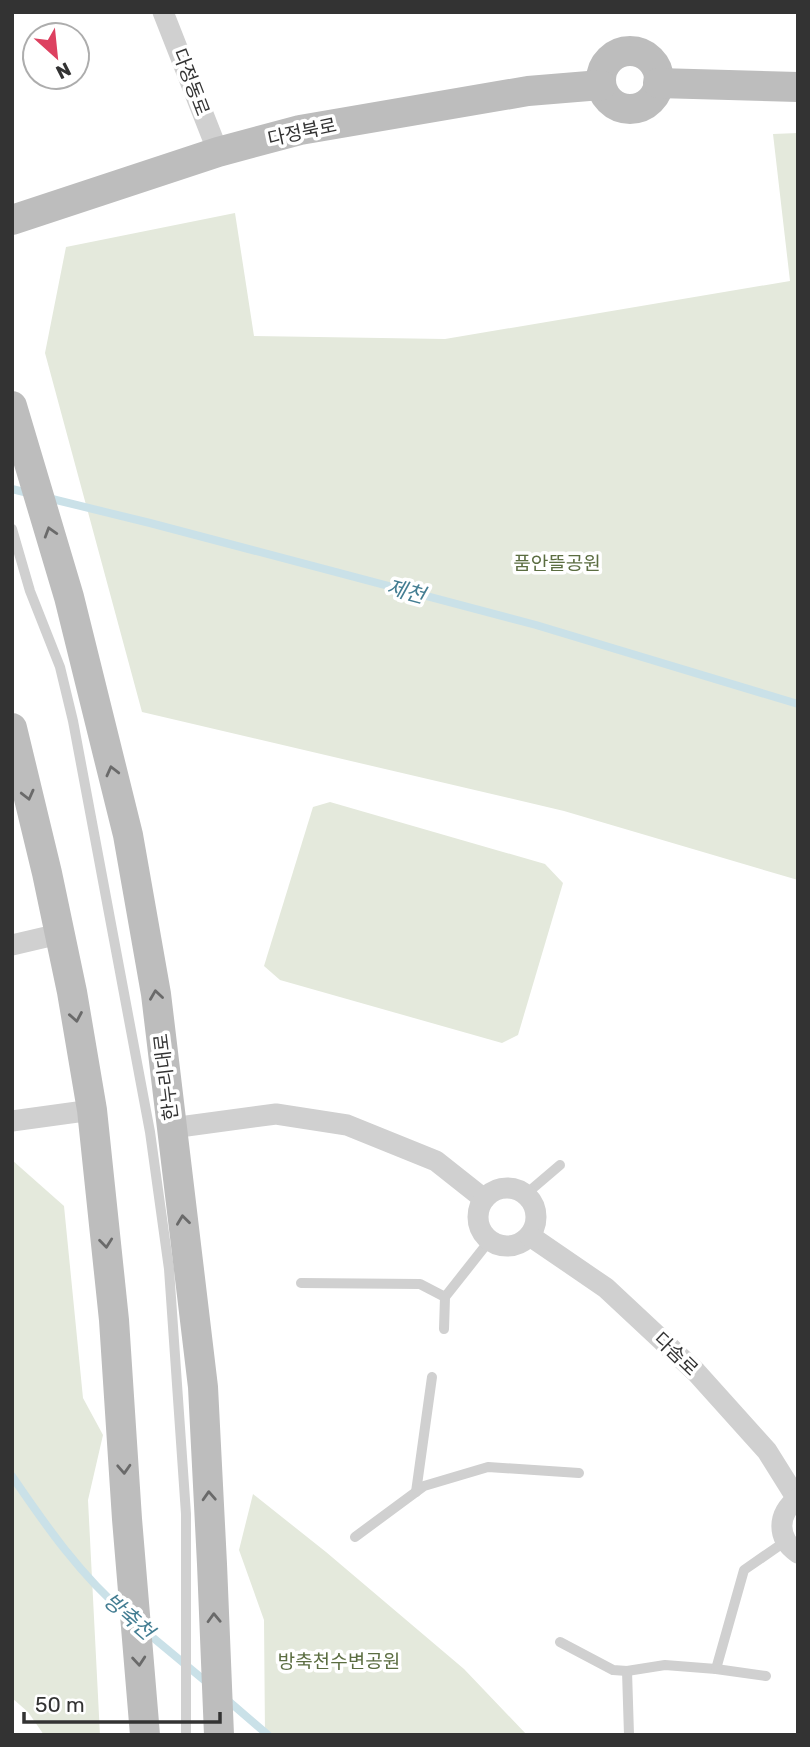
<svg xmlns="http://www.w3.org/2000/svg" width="810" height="1747" font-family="Rubik,'Noto Sans KR',sans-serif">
  <rect width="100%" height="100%" fill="#fff"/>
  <g fill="#e4e9dc">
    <path d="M798 133V880L564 811 142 712 45 353 66 247 235 213 254 336 445 339 790 281 773 134Z"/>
    <path d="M330 802 545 864 563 883 518 1035 502 1043 280 980 264 966 313 807Z"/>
    <path d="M12 1160 64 1206 83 1398 103 1435 88 1500 100 1735H44L28 1712 12 1698Z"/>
    <path d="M253 1494 326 1552 464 1669 527 1735H265L264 1620 239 1550Z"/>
  </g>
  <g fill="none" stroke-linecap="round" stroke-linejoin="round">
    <g stroke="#cae1e8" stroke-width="8">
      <path d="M12 489 32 494"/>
      <path d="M48 498 150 523 536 625 798 704"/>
      <path d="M12 1476C46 1526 81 1576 127 1615"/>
      <path d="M145 1631 210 1685"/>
      <path d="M225 1698 268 1735"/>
    </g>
    <g stroke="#d0d0d0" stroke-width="10">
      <path d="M12 529 30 591 60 667 73 721 150 1132 169 1269 186 1514V1735"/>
      <path d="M526 1194 560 1165"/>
      <path d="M301 1283 420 1284 445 1297"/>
      <path d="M444 1329 445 1297 490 1240"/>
      <path d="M416 1492 432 1377"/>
      <path d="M355 1537 424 1486 488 1467 579 1473"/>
      <path d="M560 1642 613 1670 627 1671 665 1665 716 1669 766 1676"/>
      <path d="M716 1669 744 1570 786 1541"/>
      <path d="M627 1671 629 1735"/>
    </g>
    <g stroke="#d0d0d0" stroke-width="21">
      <path d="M163 12 218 152"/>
      <path d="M12 945 59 934"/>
      <path d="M12 1121 92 1110"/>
      <path d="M172 1128 276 1114 347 1125 436 1161 484 1199"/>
      <circle cx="507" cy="1217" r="29"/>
      <path d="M530 1236 606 1288 696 1372 767 1451 797 1499"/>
      <path d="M798 1498C777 1514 776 1538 798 1553"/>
    </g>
    <g stroke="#bdbdbd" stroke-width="30">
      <circle cx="630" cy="80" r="29"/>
      <path d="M658 83 798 87"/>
      <path d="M12 220 218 152 300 130 528 91 601 85"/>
      <path d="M12 406 69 597 128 835 156 994 203 1387 212 1564 219 1735"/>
      <path d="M12 728 47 873 72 992 92 1110 114 1320 127 1519 145 1735"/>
    </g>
  </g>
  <defs><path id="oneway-chevron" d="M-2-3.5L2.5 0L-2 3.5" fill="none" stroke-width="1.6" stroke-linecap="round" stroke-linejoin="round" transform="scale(1.75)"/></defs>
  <g stroke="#6a6a6a">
    <use href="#oneway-chevron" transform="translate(50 532) rotate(-107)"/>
    <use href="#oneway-chevron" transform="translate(112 771) rotate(-104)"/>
    <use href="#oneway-chevron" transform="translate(28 795) rotate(76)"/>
    <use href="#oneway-chevron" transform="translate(156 995) rotate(-98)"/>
    <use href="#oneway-chevron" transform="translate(76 1017) rotate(80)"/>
    <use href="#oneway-chevron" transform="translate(183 1220) rotate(-97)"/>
    <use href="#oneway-chevron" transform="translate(106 1243) rotate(84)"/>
    <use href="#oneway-chevron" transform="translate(124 1469) rotate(87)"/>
    <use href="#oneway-chevron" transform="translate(209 1496) rotate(-93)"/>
    <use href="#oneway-chevron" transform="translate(214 1618) rotate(-92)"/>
    <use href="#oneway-chevron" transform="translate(139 1661) rotate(85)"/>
  </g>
  <g text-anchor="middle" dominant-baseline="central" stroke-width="7" stroke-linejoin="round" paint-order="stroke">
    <g font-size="19" fill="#333" stroke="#fff">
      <text transform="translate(191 82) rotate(69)">다정동로</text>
      <text transform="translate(302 132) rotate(-12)">다정북로</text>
      <text transform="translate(166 1077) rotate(-97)">한누리대로</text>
      <text transform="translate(676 1354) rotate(44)">다솜로</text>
    </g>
    <g font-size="19" fill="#5b6d41" stroke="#fff">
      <text x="557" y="563">품안뜰공원</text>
      <text x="339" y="1661">방축천수변공원</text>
    </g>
    <g font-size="21" font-style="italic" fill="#437d92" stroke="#fff">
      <text transform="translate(406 591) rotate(15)">제천</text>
      <text transform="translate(129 1616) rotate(41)">방축천</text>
    </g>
  </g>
  <rect width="810" height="1747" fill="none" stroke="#333333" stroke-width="28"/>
  <g transform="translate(56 56) rotate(153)"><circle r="33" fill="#ffffff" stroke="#adadad" stroke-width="2"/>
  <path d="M0-5L12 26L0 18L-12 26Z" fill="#dd4160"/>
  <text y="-10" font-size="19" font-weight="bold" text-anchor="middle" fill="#333333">N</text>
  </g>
  <path d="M24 1712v10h196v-10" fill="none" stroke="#333333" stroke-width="3.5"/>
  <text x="35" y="1712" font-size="21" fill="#333333" stroke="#ffffff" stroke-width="5" paint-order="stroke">50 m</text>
</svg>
